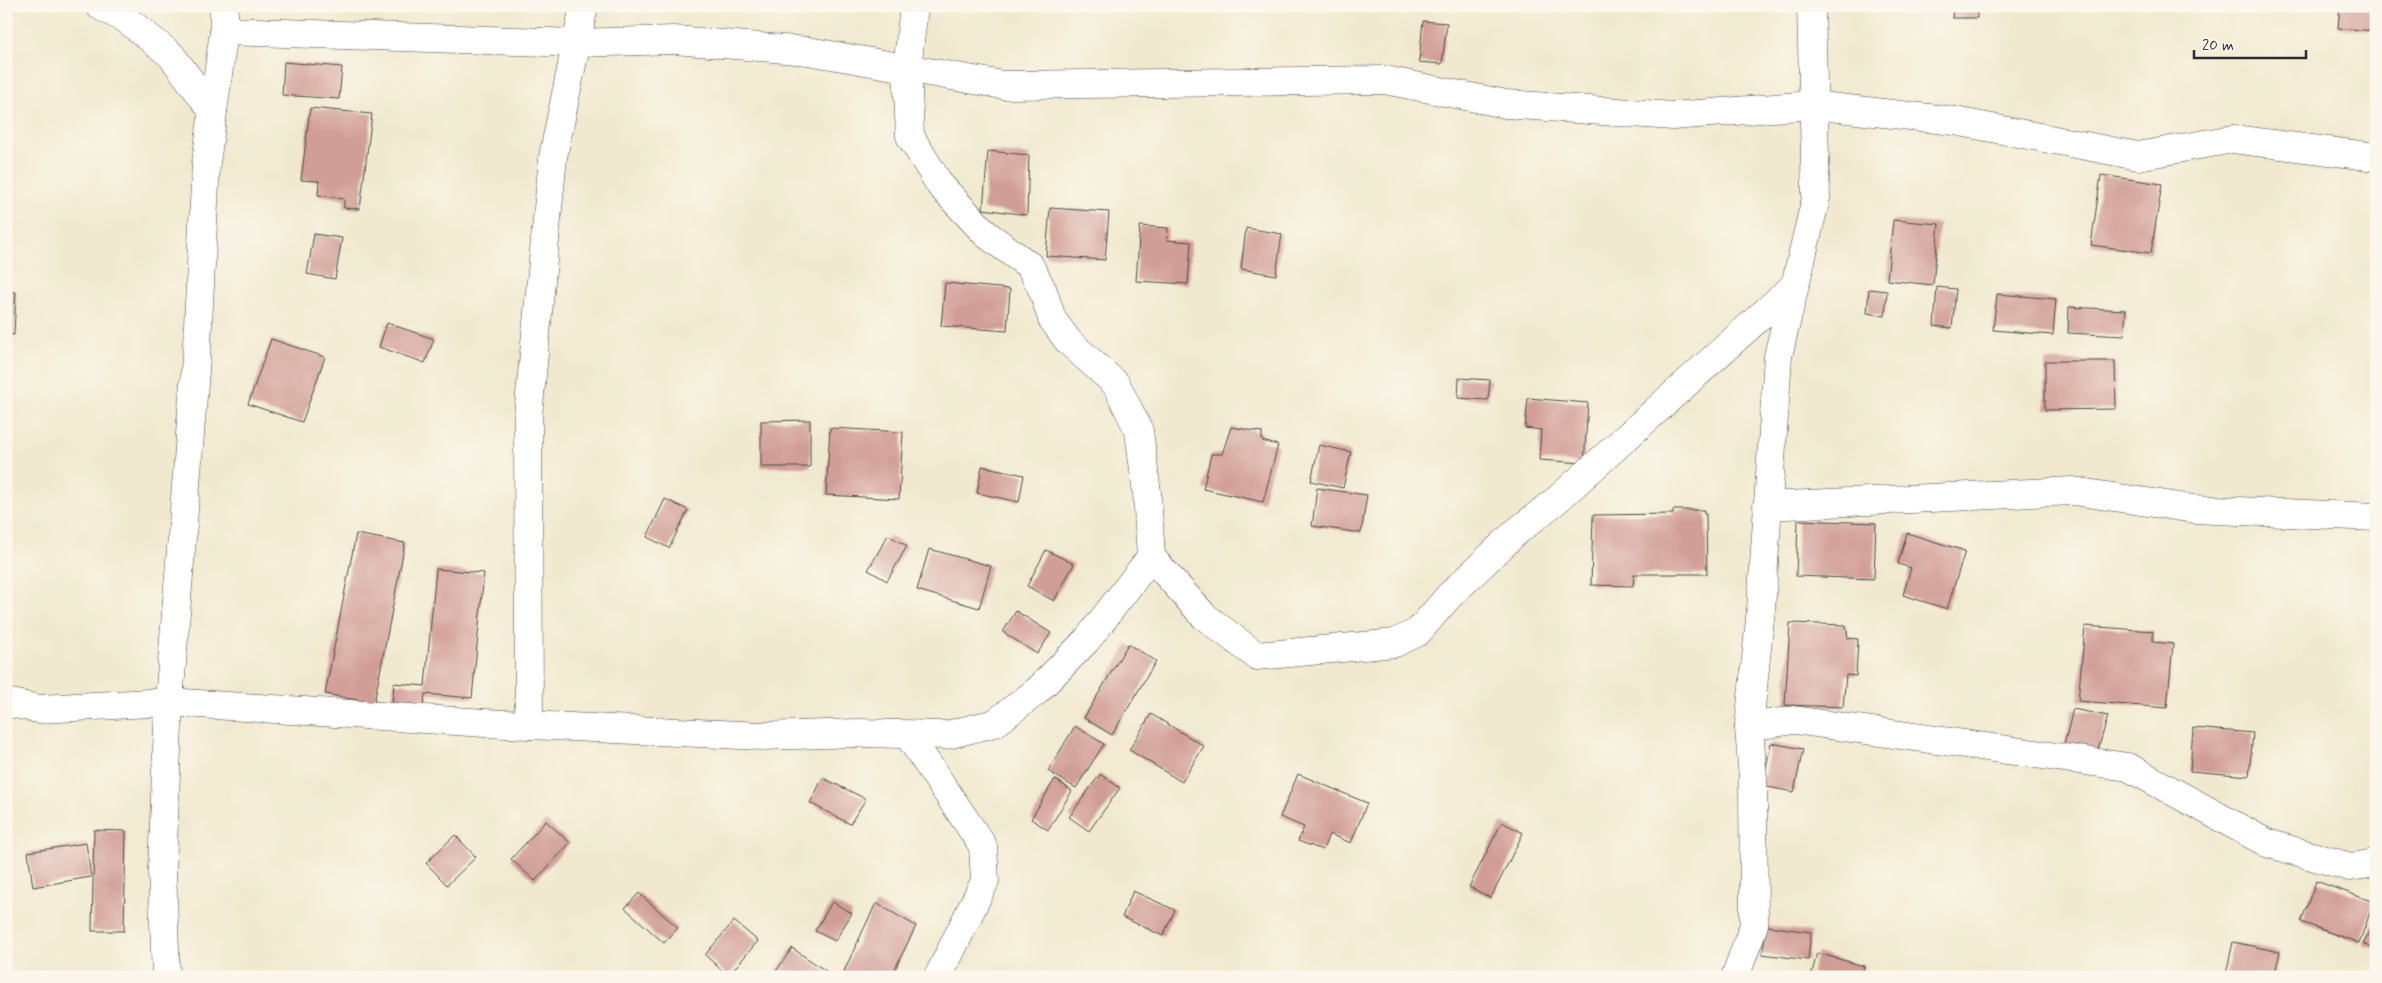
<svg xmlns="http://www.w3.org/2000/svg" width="2382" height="983" font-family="Mynerve,sans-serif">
  <rect width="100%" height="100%" fill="#fbf7ec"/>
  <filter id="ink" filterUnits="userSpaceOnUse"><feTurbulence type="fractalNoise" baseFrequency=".02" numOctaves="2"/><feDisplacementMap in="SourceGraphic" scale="10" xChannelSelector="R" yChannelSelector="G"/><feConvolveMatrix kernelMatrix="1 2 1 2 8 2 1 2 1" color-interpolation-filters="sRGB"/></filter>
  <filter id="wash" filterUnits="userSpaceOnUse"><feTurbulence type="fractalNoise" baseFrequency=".0096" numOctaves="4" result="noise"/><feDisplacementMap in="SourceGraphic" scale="20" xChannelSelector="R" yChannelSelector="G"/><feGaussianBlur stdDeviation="1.12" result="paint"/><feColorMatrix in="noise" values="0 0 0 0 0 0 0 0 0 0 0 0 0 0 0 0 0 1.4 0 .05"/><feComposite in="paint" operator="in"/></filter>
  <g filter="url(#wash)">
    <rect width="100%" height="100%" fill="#f1e9cf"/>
    <g id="blocks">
      <g fill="#d19e97">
        <path d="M1953 6H1977V18H1952Z"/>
        <path d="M2340 6H2376V31L2338 28Z"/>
        <path d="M1423 21 1447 23 1442 64 1419 62Z"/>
        <path d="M284 62 342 67 339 99 282 95Z"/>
        <path d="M310 108 372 114 360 209 344 208V199L318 195 319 181 301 180Z"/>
        <path d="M988 151 1029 155 1027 215 983 209Z"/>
        <path d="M2101 175 2162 184 2151 253 2091 245Z"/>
        <path d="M1050 208 1109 212 1105 260 1046 256Z"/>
        <path d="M1893 220 1939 224 1933 285 1887 280Z"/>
        <path d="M1140 226 1168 228 1167 240 1191 242 1188 284 1136 281Z"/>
        <path d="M1246 228 1282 234 1276 275 1241 269Z"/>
        <path d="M314 234 342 238 335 279 307 274Z"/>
        <path d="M945 283 1010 289 1007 331 941 326Z"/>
        <path d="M1937 287 1956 289 1952 328 1934 326Z"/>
        <path d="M1869 289 1887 291 1885 316 1867 313Z"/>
        <path d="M6 292H16L14 335 6 334Z"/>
        <path d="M1997 294 2056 299 2053 335 1993 330Z"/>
        <path d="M2069 307 2126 310 2124 336 2068 333Z"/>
        <path d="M387 323 434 339 425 363 379 347Z"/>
        <path d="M271 339 325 357 302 422 248 404Z"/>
        <path d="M2045 361H2115L2116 409 2045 410Z"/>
        <path d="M1459 378 1490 380 1488 400 1458 398Z"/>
        <path d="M1528 398 1588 403 1584 463 1539 460 1541 430 1525 428Z"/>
        <path d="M810 420V467H761V421Z"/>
        <path d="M1231 427 1262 432V441L1278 445 1263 502 1203 489 1211 454H1222Z"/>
        <path d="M830 428 903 432 899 499 826 495Z"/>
        <path d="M1319 445 1351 452 1343 488 1311 481Z"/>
        <path d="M982 466 1024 475 1019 502 977 493Z"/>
        <path d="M1317 488 1367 495 1361 533 1312 526Z"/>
        <path d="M665 499 688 510 669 548 647 537Z"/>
        <path d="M1673 510H1704V514H1706L1707 574H1634L1633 586 1591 585 1593 515 1673 514Z"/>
        <path d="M1798 520 1876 523 1874 579 1796 576Z"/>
        <path d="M1907 533 1965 551 1947 609 1903 595 1911 568 1898 564Z"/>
        <path d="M356 534 405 543 374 703 325 694Z"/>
        <path d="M888 535 907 546 887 581 868 570Z"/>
        <path d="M929 549 991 566 979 608 917 590Z"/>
        <path d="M1046 550 1074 564 1054 601 1027 586Z"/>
        <path d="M436 569 484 573 472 698 425 694 423 708 392 704 394 683 425 686Z"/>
        <path d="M1016 611 1051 633 1037 654 1003 632Z"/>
        <path d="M1790 623 1846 625 1848 638 1858 639 1856 676 1846 675 1843 707 1785 705Z"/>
        <path d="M2085 626 2153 631V642L2173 644 2167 708 2078 701Z"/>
        <path d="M1128 644 1156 661 1112 735 1084 718Z"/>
        <path d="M2073 709 2108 716 2098 750 2064 745Z"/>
        <path d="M1151 714 1204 746 1182 782 1129 750Z"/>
        <path d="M1075 726 1104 744 1076 788 1048 771Z"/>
        <path d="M2193 728 2253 733 2249 776 2190 771Z"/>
        <path d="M1771 743 1803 749 1794 792 1762 786Z"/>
        <path d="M1100 774 1120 788 1089 831 1069 817Z"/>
        <path d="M1298 774 1367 803 1351 843 1329 834 1323 850 1298 841 1304 827 1280 817Z"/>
        <path d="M823 778 866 799 850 824 810 803Z"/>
        <path d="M1055 779 1072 791 1048 830 1031 819Z"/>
        <path d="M546 821 570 843 535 881 511 859Z"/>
        <path d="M1502 822 1523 833 1491 898 1469 887Z"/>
        <path d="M94 830 126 831 124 931H92Z"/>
        <path d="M455 835 476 857 447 885 426 863Z"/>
        <path d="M86 843 91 877 33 887 28 852Z"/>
        <path d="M2316 881 2374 902 2359 943 2301 922Z"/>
        <path d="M1133 891 1175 910 1163 936 1122 917Z"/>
        <path d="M639 893 678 928 664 943 625 908Z"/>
        <path d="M832 902 852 913 835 941 815 931Z"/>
        <path d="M876 903 916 926 891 977H854L844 971Z"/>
        <path d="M2376 918V949L2363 944Z"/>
        <path d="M734 921 758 941 728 976 705 955Z"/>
        <path d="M1767 926 1811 932 1808 960 1762 954Z"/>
        <path d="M2233 942 2280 952 2274 977H2239L2226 974Z"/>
        <path d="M792 948 829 973 826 977H772Z"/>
        <path d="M1817 953 1864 966 1861 977H1826L1812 973Z"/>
      </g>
    </g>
  </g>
  <g filter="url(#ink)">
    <use href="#blocks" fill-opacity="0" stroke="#494844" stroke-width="1"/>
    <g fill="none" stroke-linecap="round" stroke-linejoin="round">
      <g stroke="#494844" stroke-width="29">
        <g id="minor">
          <path d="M100 6 127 20 171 55 213 111"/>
          <path d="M914 6 907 69 910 136 940 185 986 234 1030 266 1043 291 1052 319 1069 342 1116 384 1139 431 1147 493 1151 557"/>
          <path d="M224 31 576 43 674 40 808 51 1003 85 1385 80 1506 104 1673 116 1812 105 1955 121 2138 156 2233 139 2376 157"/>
          <path d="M1767 506 2073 491 2194 509 2376 517"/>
          <path d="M6 702 39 709 169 702 485 723 762 736 858 733 947 735 995 723 1037 691 1087 640 1151 557 1204 616 1257 656 1395 643 1418 632 1449 596 1515 533 1558 499 1794 286"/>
          <path d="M529 725 528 416 553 157 584 6"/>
          <path d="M1749 727 1794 720 2128 767 2267 843 2350 867 2376 863"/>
          <path d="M908 735 983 846 985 881 938 977"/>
          <path d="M166 977 162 869 169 702 197 345 206 163 224 31V6"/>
          <path d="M1735 977 1754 925 1753 779 1749 727 1761 609 1778 356 1816 198 1811 6"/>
        </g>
      </g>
      <use href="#minor" stroke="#fff" stroke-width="28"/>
    </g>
  </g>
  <rect width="2382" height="983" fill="none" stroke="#fbf7ec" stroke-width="25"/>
  <path d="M2194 50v8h112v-8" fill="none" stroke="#2b2b2b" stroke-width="2.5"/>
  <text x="2202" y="50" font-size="15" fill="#2b2b2b" stroke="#fbf7ec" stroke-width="4" paint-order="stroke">20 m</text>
</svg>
